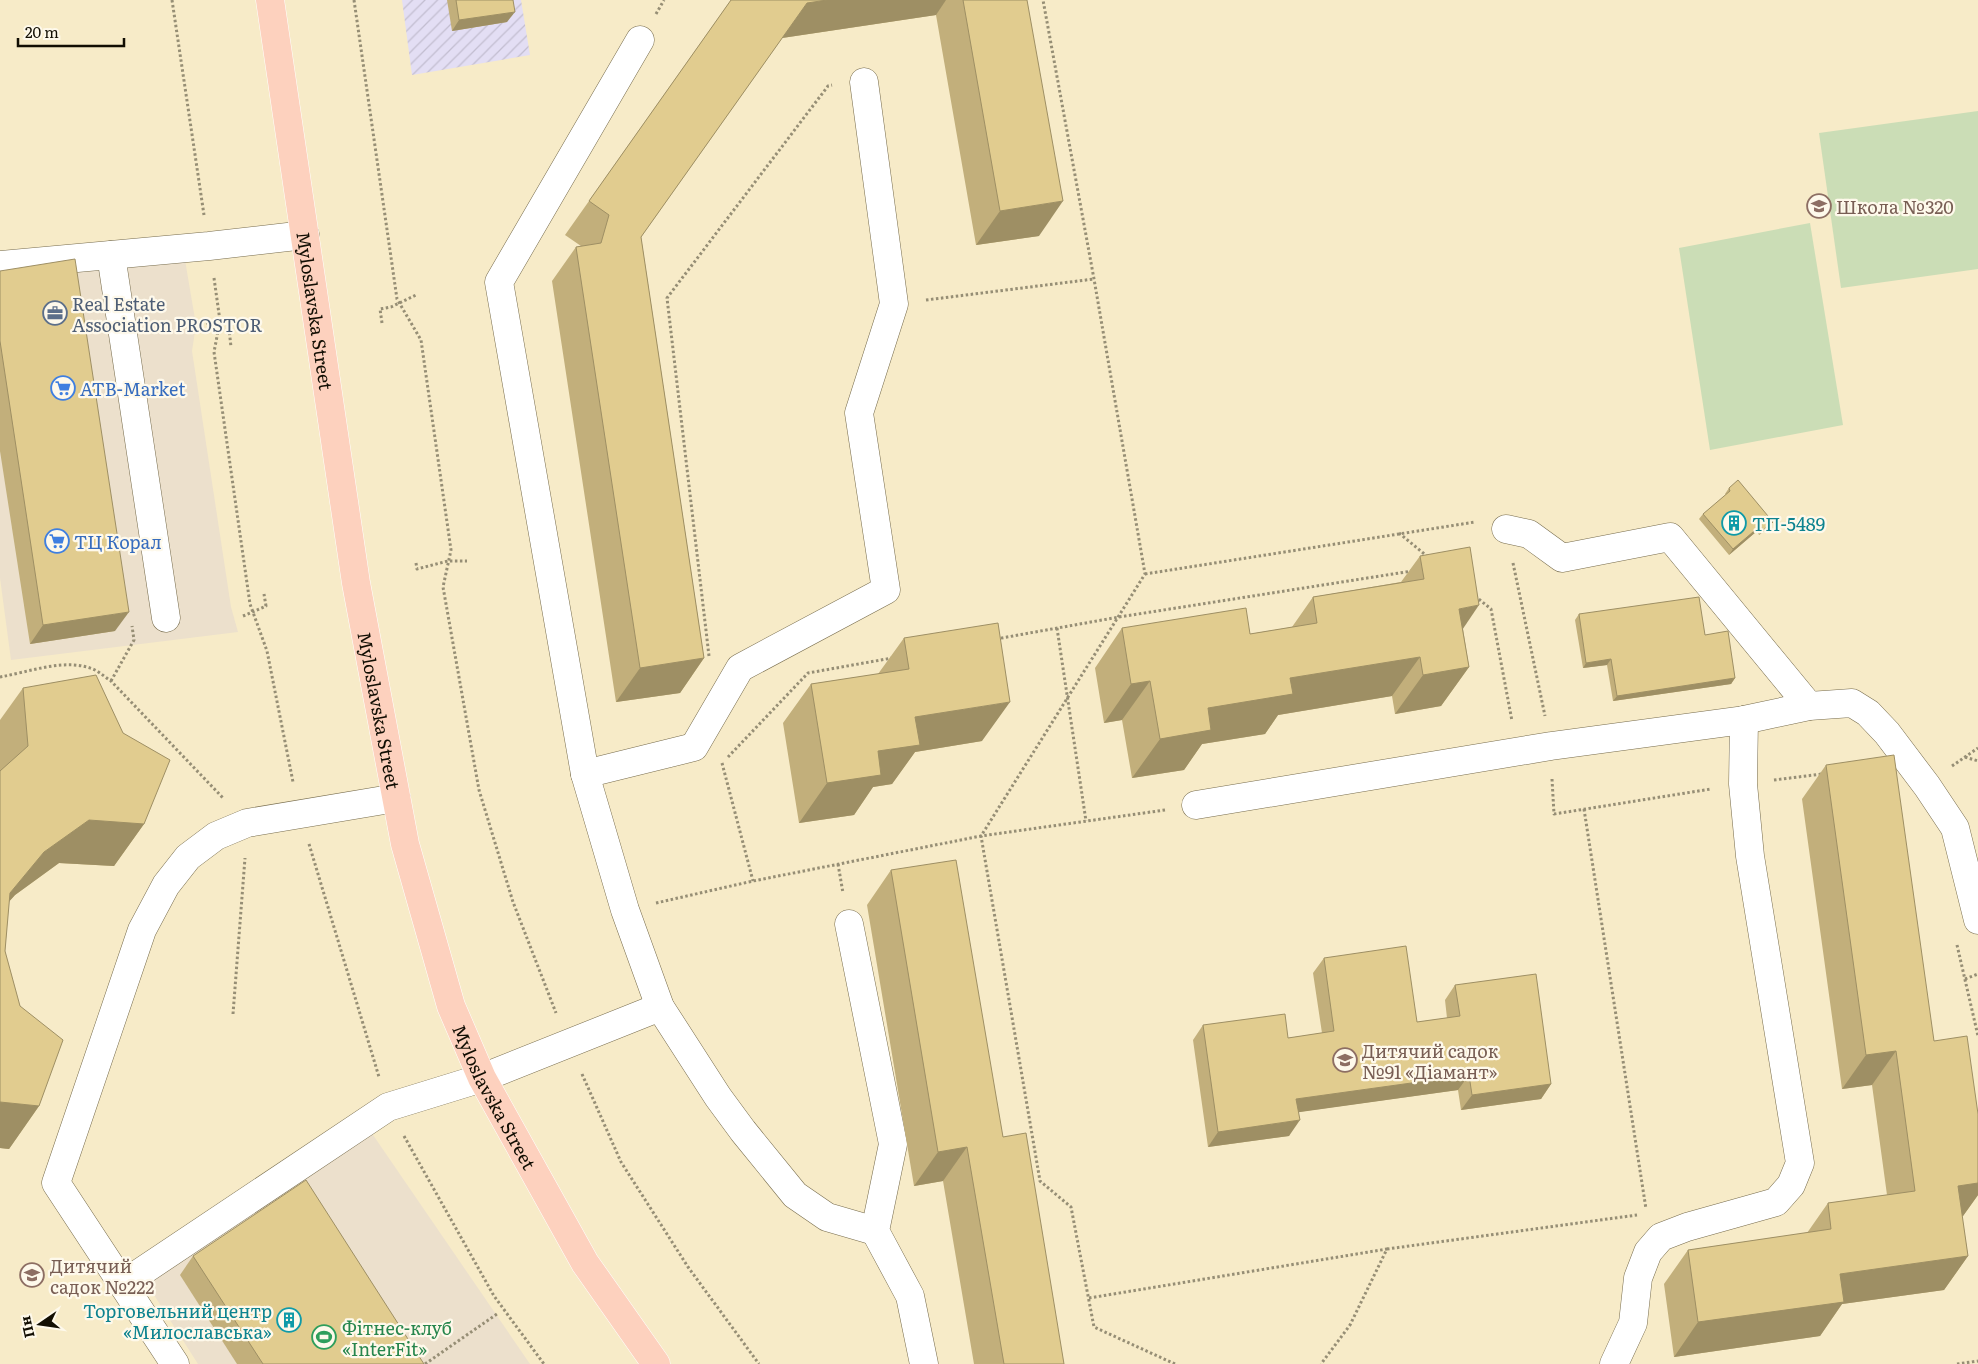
<svg xmlns="http://www.w3.org/2000/svg" width="1978" height="1364" font-family="Literata,serif">
  <defs>
    <pattern id="industrial-furrows" width="10" height="10" patternUnits="userSpaceOnUse" patternTransform="scale(1.25)"><rect width="10" height="10" fill="#e3def4"/><path d="M-1 1l2-2M0 10L10 0M9 11l2-2" fill="none" stroke="#c2bdd0"/></pattern>
  </defs>
  <rect width="100%" height="100%" fill="#f7ebc8"/>
  <g fill="#ece0cc">
    <path d="M185 260 196 325 192 351 231 607 238 632 11 660 0 578V280Z"/>
    <path d="M371 1132 530 1364H198L147 1284Z"/>
  </g>
  <path fill="url(#industrial-furrows)" d="M402 0H521L530 55 412 75Z"/>
  <g fill="#cbddb6">
    <path d="M1978 111V269L1841 288 1819 133Z"/>
    <path d="M1810 223 1843 425 1710 450 1679 248Z"/>
  </g>
  <g fill="none" stroke-linecap="round" stroke-linejoin="round">
    <g stroke="#776c4d" stroke-width="29">
      <g id="minor">
        <path d="M640 40 499 282 585 774 625 910 660 1007 718 1097 743 1131 795 1195 827 1217 875 1231"/>
        <path d="M111 255 166 618"/>
        <path d="M0 265 209 246 305 235"/>
        <path d="M1506 529 1529 534 1562 558 1670 537 1809 706"/>
        <path d="M585 774 694 747 740 668 886 590 859 413 894 304 864 82"/>
        <path d="M1196 805 1551 746 1744 720 1809 706 1852 703 1868 713 1887 733 1927 786 1955 828 1978 920"/>
        <path d="M849 924 893 1144 875 1231 910 1296 924 1364"/>
        <path d="M123 1284 388 1107 482 1078 660 1007"/>
        <path d="M175 1364 56 1183 142 930 166 885 188 857 216 836 247 823 396 798"/>
        <path d="M1614 1364 1633 1323 1638 1278 1648 1252 1661 1237 1687 1227 1776 1202 1791 1185 1800 1163 1750 856 1743 784 1744 720"/>
      </g>
    </g>
    <g stroke="#fff" stroke-width="29">
      <g id="major">
        <path id="s1" d="M270 0 356 583 405 844 451 1006 482 1078 585 1263 656 1364"/>
      </g>
    </g>
    <g stroke="#968e75" stroke-width="3" stroke-dasharray="2.5 2.5" stroke-linecap="butt">
      <path d="M172 0 204 215"/>
      <path d="M354 0 397 299 421 340 451 550 443 587 479 790 513 902 556 1013"/>
      <path d="M656 14 664 0"/>
      <path d="M214 278 220 321 214 352 250 604 267 651 293 782"/>
      <path d="M926 300 1094 279"/>
      <path d="M206 323 228 320 231 347"/>
      <path d="M382 323 380 309 391 307 416 295"/>
      <path d="M1399 533 1428 557"/>
      <path d="M416 563 417 569 448 561H467"/>
      <path d="M1513 563 1545 716"/>
      <path d="M1145 574 1475 522"/>
      <path d="M1475 596 1491 609 1512 721"/>
      <path d="M243 616 266 606 264 594"/>
      <path d="M1057 628 1086 821"/>
      <path d="M996 639 1119 617 1412 571"/>
      <path d="M709 656 667 298 828 86 832 85"/>
      <path d="M0 677C29 672 67 657 95 670 101 673 106 678 111 681L224 799"/>
      <path d="M111 681 134 640 132 626"/>
      <path d="M728 757 808 673 892 658"/>
      <path d="M1965 757 1978 761"/>
      <path d="M722 763 753 881"/>
      <path d="M1952 766 1978 748"/>
      <path d="M1552 779 1554 814 1711 789"/>
      <path d="M1774 780 1822 774"/>
      <path d="M1584 809 1646 1209"/>
      <path d="M1165 810 981 836 1040 1181 1071 1207 1094 1327 1175 1364"/>
      <path d="M309 844 379 1077"/>
      <path d="M838 864 843 893"/>
      <path d="M656 903 753 881 981 836 1145 574 1094 279 1043 0"/>
      <path d="M1957 945 1978 1036"/>
      <path d="M1965 979 1978 974"/>
      <path d="M233 1014 245 858"/>
      <path d="M582 1074 621 1162 688 1267 759 1364"/>
      <path d="M404 1136 494 1296 544 1364"/>
      <path d="M1387 1249 1637 1215"/>
      <path d="M1089 1298 1387 1249 1350 1325 1321 1364"/>
      <path d="M425 1364 497 1314"/>
      <path d="M1957 1364 1978 1361"/>
    </g>
    <use href="#minor" stroke="#fff" stroke-width="28"/>
    <use href="#major" stroke="#fdd1be" stroke-width="28"/>
  </g>
  <g fill="#c2af7b">
    <path d="M447 0H513L507 22 452 31Z"/>
    <path d="M731 0H1027L1039 236 976 245 936 15 782 38 641 237 704 658 680 693 616 702 552 281 576 247 581 246 565 235Z"/>
    <path d="M0 271 115 631 30 644 0 451Z"/>
    <path d="M1729 488 1773 522 1769 527 1759 535 1757 531 1729 555 1699 519 1703 514 1726 495 1725 494Z"/>
    <path d="M1420 556 1463 629 1469 667 1441 706 1395 714 1392 696 1278 715 1265 734 1202 744 1184 770 1132 778 1122 720 1104 723 1095 668 1122 628 1250 634 1292 627 1313 597 1401 582Z"/>
    <path d="M1579 614 1705 635 1735 678 1731 684 1613 701 1607 665 1583 668 1575 620Z"/>
    <path d="M904 638 982 741 915 752 892 784 873 787 854 815 799 823 783 723 811 684 878 674Z"/>
    <path d="M23 688 144 824 114 866 59 863 15 895 9 901 5 951 39 1106 9 1149 0 1148V720Z"/>
    <path d="M1826 765 1934 1041 1978 1114V1195L1963 1216H1962L1968 1256 1944 1290 1842 1304 1820 1336 1674 1357 1664 1284 1688 1250 1807 1233 1828 1203 1887 1195 1872 1085 1842 1089 1802 799Z"/>
    <path d="M891 870 1003 1137 1064 1364H974L943 1181 914 1186 867 905Z"/>
    <path d="M1324 958 1417 1022 1447 1018 1445 1000 1455 985 1551 1084 1541 1099 1461 1110 1458 1090 1298 1112 1289 1136 1208 1147 1193 1040 1203 1025 1288 1038 1322 1033 1313 973Z"/>
    <path d="M193 1256 424 1364H237L180 1275Z"/>
  </g>
  <g fill="#9e8f64">
    <path d="M827 0H946L936 15 782 38 807 3Z"/>
    <path d="M515 12 507 22 452 31 459 20Z"/>
    <path d="M1063 201 1039 236 976 245 1000 211Z"/>
    <path d="M1773 522 1769 527 1759 535 1763 530Z"/>
    <path d="M1760 526 1757 531 1729 555 1733 549Z"/>
    <path d="M1479 605 1452 645 1459 609Z"/>
    <path d="M129 612 115 631 30 644 43 625Z"/>
    <path d="M1420 657 1392 696 1278 715 1265 734 1202 744 1184 770 1132 778 1160 739 1208 708 1290 678Z"/>
    <path d="M704 658 680 693 616 702 640 668Z"/>
    <path d="M1611 659 1607 665 1583 668 1586 663Z"/>
    <path d="M1469 667 1441 706 1395 714 1423 675Z"/>
    <path d="M1735 678 1731 684 1613 701 1617 696Z"/>
    <path d="M1150 681 1122 720 1104 723 1131 684Z"/>
    <path d="M1010 702 982 741 915 752 892 784 873 787 854 815 799 823 827 783 878 751 915 717Z"/>
    <path d="M89 820 144 824 114 866 59 863 15 895 0 912 10 893 44 852Z"/>
    <path d="M1896 1051 1872 1085 1842 1089 1866 1055Z"/>
    <path d="M1469 1075 1458 1090 1286 1114 1296 1099Z"/>
    <path d="M1551 1084 1541 1099 1461 1110 1472 1095Z"/>
    <path d="M0 1102 39 1106 9 1149 0 1148Z"/>
    <path d="M1300 1120 1289 1136 1208 1147 1218 1132Z"/>
    <path d="M967 1147 943 1181 914 1186 938 1152Z"/>
    <path d="M1978 1183V1195L1963 1216 1934 1220 1958 1186Z"/>
    <path d="M1968 1256 1944 1290 1842 1304 1820 1336 1674 1357 1698 1322 1840 1274Z"/>
  </g>
  <g fill="#e1cc8f" stroke="#9e8f64">
    <path d="M456 0H513L515 12 459 20Z"/>
    <path d="M731 0H827L807 3 641 237 704 658 640 668 576 247 601 243 609 215 589 201Z"/>
    <path d="M963 0H1027L1063 201 1000 211Z"/>
    <path d="M75 259 129 612 43 625 0 341V271Z"/>
    <path d="M1738 480 1773 522 1763 530 1760 526 1733 549 1703 514 1730 491 1729 488Z"/>
    <path d="M1470 547 1479 605 1459 609 1469 667 1423 675 1420 657 1290 678 1293 694 1208 708 1211 730 1160 739 1150 681 1131 684 1122 628 1246 608 1250 634 1317 623 1313 597 1424 579 1420 556Z"/>
    <path d="M1699 597 1705 635 1728 631 1735 678 1617 696 1611 659 1586 663 1579 614Z"/>
    <path d="M998 623 1010 702 915 717 920 745 878 751 881 775 827 783 811 684 909 669 904 638Z"/>
    <path d="M96 675 123 733 170 760 144 824 89 820 44 852 10 893 5 951 20 1006 63 1040 39 1106 0 1102V771L28 746 23 688Z"/>
    <path d="M1894 755 1934 1041 1967 1036 1978 1114V1183L1958 1186 1968 1256 1840 1274 1844 1302 1698 1322 1688 1250 1831 1229 1828 1203 1915 1191 1896 1051 1866 1055 1826 765Z"/>
    <path d="M956 860 1003 1137 1026 1133 1064 1364H1004L967 1147 938 1152 891 870Z"/>
    <path d="M1406 946 1417 1022 1460 1016 1455 985 1536 974 1551 1084 1472 1095 1469 1075 1296 1099 1300 1120 1218 1132 1203 1025 1285 1014 1288 1038 1334 1031 1324 958Z"/>
    <path d="M306 1180 424 1364H263L193 1256Z"/>
  </g>
  <defs>
    <g id="school-ring" transform="scale(1.25)"><circle r="9.5" fill="#fef9eb" stroke="#8d6e63" stroke-width="1.5"/><path d="M0-5L7-2L0 1L-7-2ZM-4 1L0 2.5L4 1V4Q0 6-4 4Z" fill="#8d6e63"/></g>
    <g id="office-ring" transform="scale(1.25)"><circle r="9.5" fill="#fef9eb" stroke="#5c6f8a" stroke-width="1.5"/><path d="M-6-3h4V-5.5h4V-3h4V5H-6ZM-1-4.5V-3h2v-1.5ZM-6 0V1H6V0Z" fill="#5c6f8a"/></g>
    <g id="supermarket-ring" transform="scale(1.25)"><circle r="9.5" fill="#fef9eb" stroke="#3f7fe0" stroke-width="1.5"/><path d="M-6-5.5h2.5l.6 2H6L4.5 2H-2.5L-4.4-4H-6ZM-1.5 3.2a1.3 1.3 0 1 0 .1 0ZM3 3.2a1.3 1.3 0 1 0 .1 0Z" fill="#3f7fe0"/></g>
    <g id="building-ring" transform="scale(1.25)"><circle r="9.5" fill="#fef9eb" stroke="#0f9aa8" stroke-width="1.5"/><path d="M-4-6H4V6H1V3H-1V6H-4ZM-2.5-4.3h1.7v1.8h-1.7ZM.8-4.3h1.7v1.8H.8ZM-2.5-1h1.7V.8h-1.7ZM.8-1h1.7V.8H.8Z" fill="#0f9aa8"/></g>
    <g id="stadium-ring" transform="scale(1.25)"><circle r="9.5" fill="#fef9eb" stroke="#2e9e5b" stroke-width="1.5"/><path d="M0-5a6.5 5 0 1 0 0 10a6.5 5 0 1 0 0-10ZM-3.5-1.8h7v3.6h-7Z" fill="#2e9e5b"/></g>
  </defs>
  <g fill-rule="evenodd">
    <use href="#school-ring" x="1819" y="206"/>
    <use href="#office-ring" x="55" y="313"/>
    <use href="#supermarket-ring" x="63" y="388"/>
    <use href="#building-ring" x="1734" y="523"/>
    <use href="#supermarket-ring" x="57" y="541"/>
    <use href="#school-ring" x="1345" y="1060"/>
    <use href="#school-ring" x="32" y="1275"/>
    <use href="#building-ring" x="289" y="1320"/>
    <use href="#stadium-ring" x="324" y="1337"/>
  </g>
  <g text-anchor="middle" dominant-baseline="central" stroke-width="4.5" stroke-linejoin="round" paint-order="stroke">
    <g font-size="18" fill="#785e54" stroke="#fef9eb" text-anchor="start">
      <text x="1836" y="206">Школа №320</text>
      <text x="1362" y="1050">Дитячий садок<tspan x="1362" dy="21">№91 «Діамант»</tspan></text>
      <text x="50" y="1265">Дитячий<tspan x="50" dy="21">садок №222</tspan></text>
    </g>
    <g font-size="18" fill="#4e5e75" stroke="#fef9eb" text-anchor="start">
      <text x="72" y="303">Real Estate<tspan x="72" dy="21">Association PROSTOR</tspan></text>
    </g>
    <g font-size="18" fill="#120e03" stroke="#fef9eb">
      <text stroke="none"><textPath href="#s1" startOffset="314">Myloslavska Street</textPath></text>
      <text stroke="none"><textPath href="#s1" startOffset="719">Myloslavska Street</textPath></text>
      <text stroke="none"><textPath href="#s1" startOffset="1124">Myloslavska Street</textPath></text>
    </g>
    <g font-size="18" fill="#366cbe" stroke="#fef9eb" text-anchor="start">
      <text x="80" y="388">ATB-Market</text>
      <text x="74" y="541">ТЦ Корал</text>
    </g>
    <g font-size="18" fill="#0d838f" stroke="#fef9eb" text-anchor="start">
      <text x="1752" y="523">ТП-5489</text>
      <text x="272" y="1310" text-anchor="end">Торговельний центр<tspan x="272" dy="21">«Милославська»</tspan></text>
    </g>
    <g font-size="18" fill="#27864d" stroke="#fef9eb" text-anchor="start">
      <text x="342" y="1327">Фітнес-клуб<tspan x="342" dy="21">«InterFit»</tspan></text>
    </g>
  </g>
  <g transform="translate(40 1324) rotate(257)" stroke="#fef9eb" stroke-width="4" paint-order="stroke">
  <path d="M0-4L9 19L0 12L-9 19Z" fill="#120e03"/>
  <text y="-8" font-size="14" font-weight="bold" text-anchor="middle" fill="#120e03">Пн</text>
  </g>
  <path d="M18 38v8h106v-8" fill="none" stroke="#120e03" stroke-width="2.5"/>
  <text x="25" y="38" font-size="15" fill="#120e03" stroke="#fef9eb" stroke-width="4" paint-order="stroke">20 m</text>
</svg>
